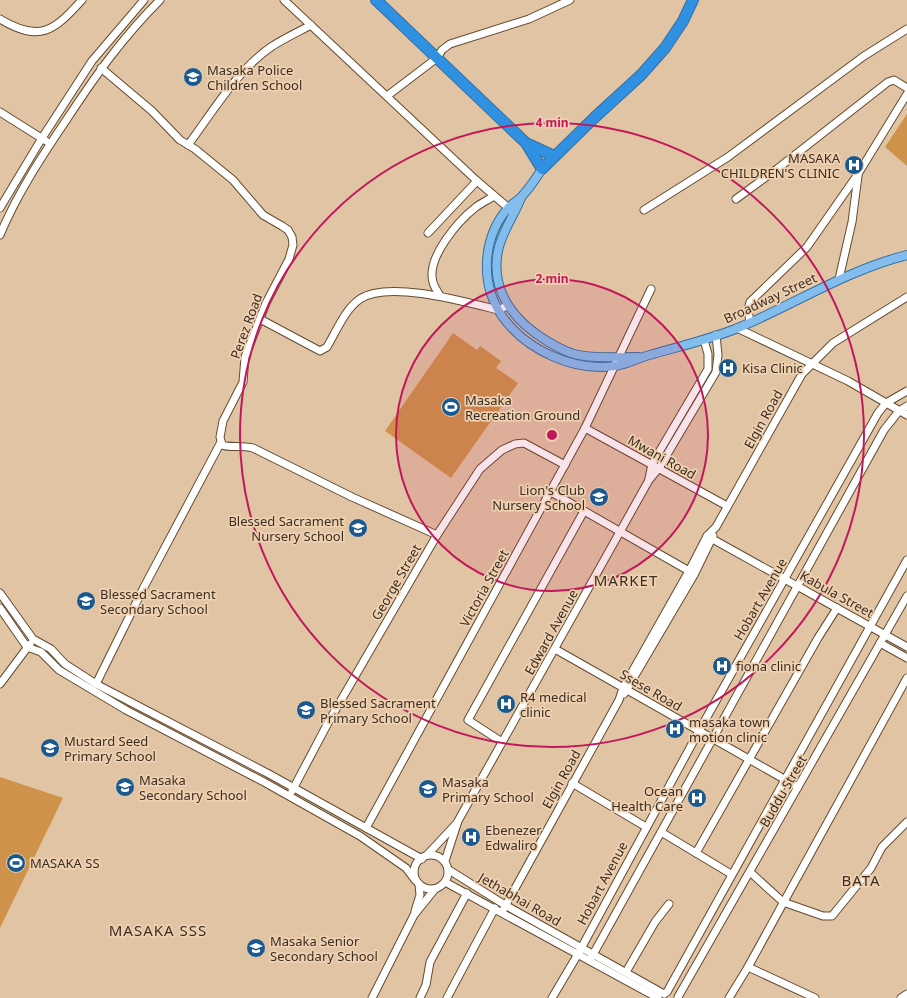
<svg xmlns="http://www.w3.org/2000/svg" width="907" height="998" font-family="'Noto Sans',sans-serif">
  <rect width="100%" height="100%" fill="#e1c4a4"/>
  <g fill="#cf924a">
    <path d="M907 114V166L885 147Z"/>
    <path d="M453 333 477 350 480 346 501 361 496 368 518 383 451 478 385 431Z"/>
    <path d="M0 777 63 798 0 928Z"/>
  </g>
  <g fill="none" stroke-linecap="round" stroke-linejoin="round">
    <g stroke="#634a2e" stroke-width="9">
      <g id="minor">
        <path d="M284 0 477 181 511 210"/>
        <path d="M0 19C40 43 54 31 82 0"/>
        <path d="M101 68 152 111 180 140 195 149 233 180 263 215 282 226 288 230 292 237 293 245 289 259 266 303 245 357 243 382 223 421 220 437 222 445C229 448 242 445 253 448L352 497 437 535"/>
        <path d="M387 96 437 58 442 50 450 44 529 19 570 0"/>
        <path d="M0 112 46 141"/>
        <path d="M188 145C212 113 237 70 271 47 283 39 298 32 311 25"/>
        <path d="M736 199 777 169 888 82 894 80 907 88"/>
        <path d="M0 208 42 138 92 61 144 0"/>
        <path d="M644 210 728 157 864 56 907 29"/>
        <path d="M428 233 477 181"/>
        <path d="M0 235C17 194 42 156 67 119 96 75 122 38 160 0"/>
        <path d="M839 279 852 222 858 176"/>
        <path d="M440 296C438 292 434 287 433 282 426 258 458 221 476 207 481 203 488 200 494 196"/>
        <path d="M260 319 320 351 327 347C336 332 345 309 360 299 388 280 466 302 498 310L507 306"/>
        <path d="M750 322 748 310 750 302 807 247 858 174 907 94"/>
        <path d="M737 328 848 381 907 415"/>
        <path d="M585 428 727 506"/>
        <path d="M649 479 652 464 708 369V354L704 340"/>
        <path d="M551 492 689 571"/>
        <path d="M707 536 907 647"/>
        <path d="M0 593 33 639 51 649 65 664 96 684 269 774 422 859"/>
        <path d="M0 608 27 647 41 652 59 670 126 710 264 782 360 836 406 868 415 880"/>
        <path d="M880 643 907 658"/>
        <path d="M555 649 798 787"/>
        <path d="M0 684 30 644"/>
        <path d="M96 684 144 587 221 442"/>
        <path d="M624 694 694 575 713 536"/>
        <path d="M502 742 468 720 584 511"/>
        <path d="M572 783 646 827"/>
        <path d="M292 791 329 721 437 535 480 469 502 450 515 444 524 443 565 465"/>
        <path d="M366 828 585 428 651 289"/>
        <path d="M661 832 731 874"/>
        <path d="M696 853 818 638 837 608"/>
        <circle cx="431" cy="872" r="17"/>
        <path d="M427 855 457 823"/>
        <path d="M445 861 458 821 649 480 659 468 716 372 718 355 716 335"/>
        <path d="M449 870 505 905 664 994"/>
        <path d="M750 872 783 902 823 916H832L871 868 882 847 907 822"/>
        <path d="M445 882 658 998"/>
        <path d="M415 911 420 895 419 884"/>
        <path d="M502 912 619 700 623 688 689 571 707 536 716 527 802 374 833 343 907 297"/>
        <path d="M590 960 884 430 899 411 907 406"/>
        <path d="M748 967 815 998"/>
        <path d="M626 972 655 922 669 904"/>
        <path d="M667 992 907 560"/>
        <path d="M678 997 907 596"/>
        <path d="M372 998 414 915 435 889"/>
        <path d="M420 998 426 985 430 962 467 893"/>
        <path d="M447 998 495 908"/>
        <path d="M552 998 578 954 699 731 878 413 886 403 907 391"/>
        <path d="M729 998 748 967 907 678"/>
        <path d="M901 998 907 994"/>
      </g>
    </g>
    <g stroke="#346e9f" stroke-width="10">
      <g id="major">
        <path d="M542 169C536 178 530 188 522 196 518 201 512 203 508 208 482 238 480 284 502 316 526 350 574 372 615 366 628 364 640 357 653 354 681 346 711 339 738 328 795 304 847 270 907 255"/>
        <path d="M521 198C514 216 501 233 498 251 490 291 514 321 547 341 555 346 564 351 574 354 595 359 617 357 638 357"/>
      </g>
    </g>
    <g stroke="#346e9f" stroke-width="12">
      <g id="highway">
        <path d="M376 0 526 143 542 169 594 118 641 75 665 48 683 21 693 0"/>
        <path d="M526 143 554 156"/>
      </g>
    </g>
    <use href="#minor" stroke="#fff" stroke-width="7"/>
    <use href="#major" stroke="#83bdee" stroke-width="8"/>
    <use href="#highway" stroke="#3091e3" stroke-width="10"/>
  </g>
  <circle cx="552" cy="435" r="156" fill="#c2185b" fill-opacity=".12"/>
  <g fill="none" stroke="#c2185b" stroke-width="2">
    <circle cx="552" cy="435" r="156"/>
    <circle cx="552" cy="435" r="312"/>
  </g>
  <defs>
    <g id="school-disc" transform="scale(1)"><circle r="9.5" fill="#1a598f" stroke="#efd1b1"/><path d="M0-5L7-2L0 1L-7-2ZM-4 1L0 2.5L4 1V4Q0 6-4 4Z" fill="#fff"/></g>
    <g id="hospital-disc" transform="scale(1)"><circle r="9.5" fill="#1a598f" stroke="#efd1b1"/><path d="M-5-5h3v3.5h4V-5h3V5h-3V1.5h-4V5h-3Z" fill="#fff"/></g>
    <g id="stadium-disc" transform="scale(1)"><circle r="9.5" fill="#1a598f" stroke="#efd1b1"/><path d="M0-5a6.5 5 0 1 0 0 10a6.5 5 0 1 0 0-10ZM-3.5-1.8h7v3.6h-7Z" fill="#fff"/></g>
  </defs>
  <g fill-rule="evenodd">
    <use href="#school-disc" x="193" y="77"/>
    <use href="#hospital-disc" x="854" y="165"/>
    <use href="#hospital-disc" x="728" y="368"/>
    <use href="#stadium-disc" x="451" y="407"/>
    <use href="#school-disc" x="599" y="497"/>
    <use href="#school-disc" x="358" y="528"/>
    <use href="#school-disc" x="86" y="601"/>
    <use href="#hospital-disc" x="722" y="666"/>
    <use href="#hospital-disc" x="506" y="704"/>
    <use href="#school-disc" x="306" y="710"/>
    <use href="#hospital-disc" x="675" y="729"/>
    <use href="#school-disc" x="50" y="748"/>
    <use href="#school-disc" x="125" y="787"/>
    <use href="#school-disc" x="428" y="789"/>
    <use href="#hospital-disc" x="697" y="798"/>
    <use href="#hospital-disc" x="471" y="837"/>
    <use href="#stadium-disc" x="16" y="863"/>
    <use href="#school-disc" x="256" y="948"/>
  </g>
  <g text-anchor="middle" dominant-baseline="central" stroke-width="3.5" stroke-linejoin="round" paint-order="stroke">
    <g font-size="13" fill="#3a2e22" stroke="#efd1b1" text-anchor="start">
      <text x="207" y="70">Masaka Police<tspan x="207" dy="15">Children School</tspan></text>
      <text x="840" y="158" text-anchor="end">MASAKA<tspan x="840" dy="15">CHILDREN'S CLINIC</tspan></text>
      <text x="742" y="368">Kisa Clinic</text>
      <text x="465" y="400">Masaka<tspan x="465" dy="15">Recreation Ground</tspan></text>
      <text x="585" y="490" text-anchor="end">Lion's Club<tspan x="585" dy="15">Nursery School</tspan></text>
      <text x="344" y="521" text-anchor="end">Blessed Sacrament<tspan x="344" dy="15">Nursery School</tspan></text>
      <text x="100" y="594">Blessed Sacrament<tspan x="100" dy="15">Secondary School</tspan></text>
      <text x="736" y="666">fiona clinic</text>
      <text x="520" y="697">R4 medical<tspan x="520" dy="15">clinic</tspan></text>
      <text x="320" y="703">Blessed Sacrament<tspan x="320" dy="15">Primary School</tspan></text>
      <text x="689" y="722">masaka town<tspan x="689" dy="15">motion clinic</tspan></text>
      <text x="64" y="741">Mustard Seed<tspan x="64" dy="15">Primary School</tspan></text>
      <text x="139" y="780">Masaka<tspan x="139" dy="15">Secondary School</tspan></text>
      <text x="442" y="782">Masaka<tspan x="442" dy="15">Primary School</tspan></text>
      <text x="683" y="791" text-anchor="end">Ocean<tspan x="683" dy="15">Health Care</tspan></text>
      <text x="485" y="830">Ebenezer<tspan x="485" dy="15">Edwaliro</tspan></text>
      <text x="30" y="863">MASAKA SS</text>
      <text x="270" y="941">Masaka Senior<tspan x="270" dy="15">Secondary School</tspan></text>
    </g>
    <g font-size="13" fill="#3a2e22" stroke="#efd1b1">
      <text transform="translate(770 298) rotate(-25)">Broadway Street</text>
      <text transform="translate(246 326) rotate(-70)">Perez Road</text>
      <text transform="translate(763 419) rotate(-61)">Elgin Road</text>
      <text transform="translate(662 457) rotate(29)">Mwani Road</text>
      <text transform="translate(396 582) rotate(-60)">George Street</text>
      <text transform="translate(484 588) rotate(-61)">Victoria Street</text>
      <text transform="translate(837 594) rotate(29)">Kabula Street</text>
      <text transform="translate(760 599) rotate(-60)">Hobart Avenue</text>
      <text transform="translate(551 632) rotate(-61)">Edward Avenue</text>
      <text transform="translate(651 690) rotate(30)">Ssese Road</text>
      <text transform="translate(561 779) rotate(-61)">Elgin Road</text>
      <text transform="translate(783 791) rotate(-60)">Buddu Street</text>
      <text transform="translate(602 883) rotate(-62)">Hobart Avenue</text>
      <text transform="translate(520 899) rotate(30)">Jethabhai Road</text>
    </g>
    <g font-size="15" letter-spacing="1" fill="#3a2e22" stroke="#efd1b1">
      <text x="626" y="580">MARKET</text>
      <text x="861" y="880">BATA</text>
      <text x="158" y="930">MASAKA SSS</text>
    </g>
  </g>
  <circle cx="552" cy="435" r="6" fill="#c2185b" stroke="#efd1b1" stroke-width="2"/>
  <g font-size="12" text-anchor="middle" font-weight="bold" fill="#c2185b" stroke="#efd1b1" stroke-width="3.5" stroke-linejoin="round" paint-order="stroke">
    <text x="552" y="127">4 min</text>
    <text x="552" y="283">2 min</text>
  </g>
</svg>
